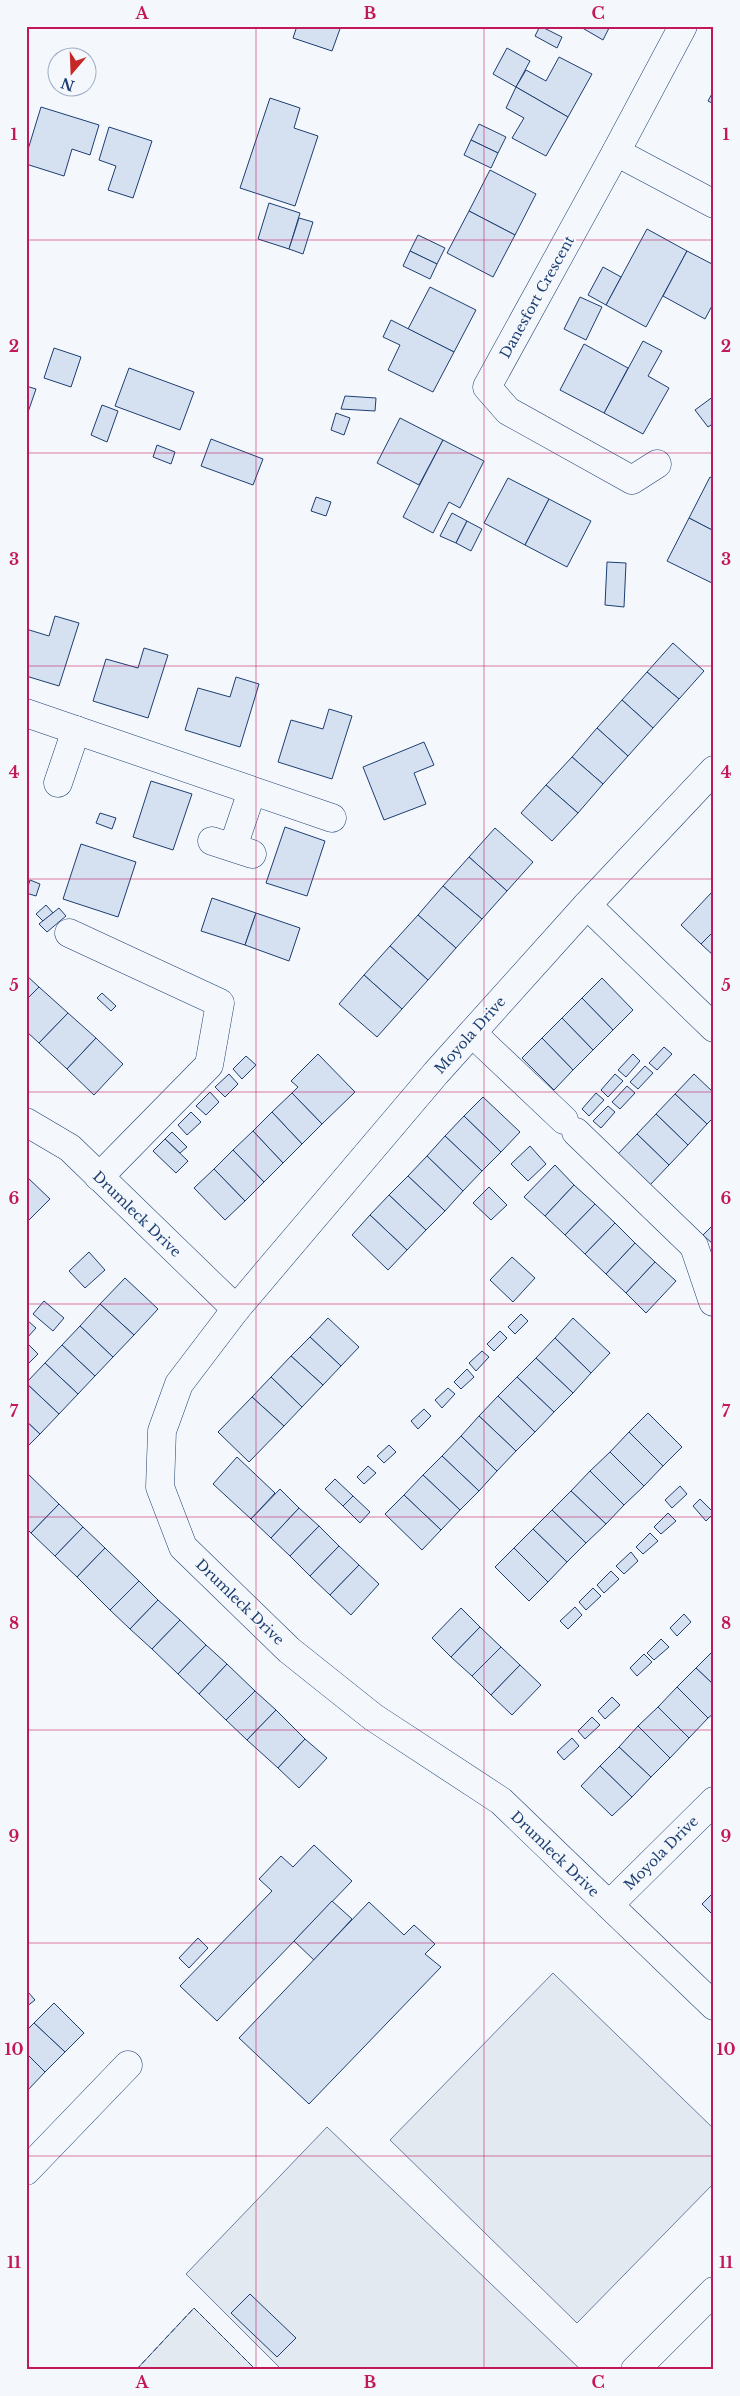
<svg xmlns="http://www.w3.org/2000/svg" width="740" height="2396" font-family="'Libre Baskerville',serif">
  <rect width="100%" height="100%" fill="#f4f7fb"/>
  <g fill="#e3e9f0" stroke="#687fa3">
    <path d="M553 1973 714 2129V2183L577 2323 390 2140Z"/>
    <path d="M327 2127 581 2370H282L186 2274Z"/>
    <path d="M194 2308 256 2370H136Z"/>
  </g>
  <g fill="#d5e0f0" stroke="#1d3f73">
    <path d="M297 26H341L332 51 293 38Z"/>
    <path d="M540 26 562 37 557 48 535 36Z"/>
    <path d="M579 26H610L603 40Z"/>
    <path d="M507 48 530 61 516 87 493 74Z"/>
    <path d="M559 57 592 74 568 117 516 87 526 70 546 81Z"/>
    <path d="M516 87 568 117 546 156 512 138 524 118 506 108Z"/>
    <path d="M714 90V104L708 101Z"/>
    <path d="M270 98 300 108 294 128 318 136 295 206 240 188Z"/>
    <path d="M41 107 99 125 90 155 72 149 64 176 26 164V156Z"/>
    <path d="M479 124 506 137 498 153 471 140Z"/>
    <path d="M109 127 152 141 133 198 108 190 116 166 99 160Z"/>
    <path d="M471 140 498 153 491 168 464 155Z"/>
    <path d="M490 170 536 194 515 235 469 211Z"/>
    <path d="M269 203 300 213 289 249 258 239Z"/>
    <path d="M469 211 515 235 493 277 447 253Z"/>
    <path d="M299 218 313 222 303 254 289 249Z"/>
    <path d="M647 229 687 251 646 327 606 305Z"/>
    <path d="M418 235 445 248 437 264 410 251Z"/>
    <path d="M410 251 437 264 430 279 403 266Z"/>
    <path d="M687 251 714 265V302L705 319 663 296Z"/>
    <path d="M603 267 621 277 606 305 588 295Z"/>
    <path d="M430 287 476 310 454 352 408 329Z"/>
    <path d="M580 297 602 307 586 340 564 329Z"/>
    <path d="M391 320 454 352 433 392 388 370 400 345 383 337Z"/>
    <path d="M643 341 662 351 648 376 669 388 643 434 604 413Z"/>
    <path d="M584 344 628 368 604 413 560 390Z"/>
    <path d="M54 348 81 357 71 387 44 378Z"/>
    <path d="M129 368 194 392 180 430 115 406Z"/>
    <path d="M26 386 36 389 26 418Z"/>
    <path d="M345 396 376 398 375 411 341 409Z"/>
    <path d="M714 396V423L708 427 695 410Z"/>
    <path d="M102 405 118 411 107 442 91 435Z"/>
    <path d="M336 413 350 418 344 435 331 430Z"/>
    <path d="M400 418 443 440 419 485 377 463Z"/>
    <path d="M211 439 263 459 253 485 201 466Z"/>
    <path d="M443 440 484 461 460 508 449 502 433 533 403 517Z"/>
    <path d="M157 445 175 452 171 464 153 457Z"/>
    <path d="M710 477 714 479V531L689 518Z"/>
    <path d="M508 478 549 499 525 545 484 523Z"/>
    <path d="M316 497 331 502 326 516 311 511Z"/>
    <path d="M549 499 591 521 567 567 525 545Z"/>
    <path d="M452 513 467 521 456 543 440 536Z"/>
    <path d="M689 518 714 531V584L667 561Z"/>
    <path d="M467 521 482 529 471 551 456 543Z"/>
    <path d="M607 562 626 563 624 607 605 605Z"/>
    <path d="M55 616 79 623 59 686 26 676V629L49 636Z"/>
    <path d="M673 643 704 671 679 699 647 672Z"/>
    <path d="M144 648 168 655 148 718 93 701 106 659 138 668Z"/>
    <path d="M647 672 679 699 653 728 622 700Z"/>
    <path d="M236 677 259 684 240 747 185 730 198 688 230 697Z"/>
    <path d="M622 700 653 728 628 756 597 728Z"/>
    <path d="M329 709 352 716 332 779 278 762 291 720 323 729Z"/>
    <path d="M597 728 628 756 603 784 572 757Z"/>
    <path d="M424 742 434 765 414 773 426 804 384 820 363 767Z"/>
    <path d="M572 757 603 784 578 813 546 785Z"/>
    <path d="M151 781 192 794 173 850 133 837Z"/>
    <path d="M546 785 578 813 552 841 521 813Z"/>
    <path d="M100 813 116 818 112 829 96 823Z"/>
    <path d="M285 827 325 841 307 896 266 883Z"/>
    <path d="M495 828 533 862 507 891 469 857Z"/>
    <path d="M81 844 136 862 118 917 63 899Z"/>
    <path d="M469 857 507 891 482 919 443 886Z"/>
    <path d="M30 880 40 884 36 896 26 893Z"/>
    <path d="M443 886 482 919 456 948 418 915Z"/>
    <path d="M712 892 714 931 701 944 681 925Z"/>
    <path d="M212 898 256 913 245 945 201 931Z"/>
    <path d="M46 905 53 913 43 921 36 914Z"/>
    <path d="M59 908 66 916 47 932 39 924Z"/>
    <path d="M256 913 300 928 289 961 245 945Z"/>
    <path d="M418 915 456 948 428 980 390 946Z"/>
    <path d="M714 931V956L701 944Z"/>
    <path d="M390 946 428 980 402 1009 364 975Z"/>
    <path d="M26 975 39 987 26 1000Z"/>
    <path d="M364 975 402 1009 377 1037 339 1004Z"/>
    <path d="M602 978 633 1010 613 1030 582 998Z"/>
    <path d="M39 987 68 1013 39 1043 26 1031V1000Z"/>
    <path d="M102 993 116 1006 111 1011 97 998Z"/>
    <path d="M582 998 613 1030 593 1050 562 1018Z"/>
    <path d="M68 1013 96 1038 67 1069 39 1043Z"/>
    <path d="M562 1018 593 1050 573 1070 542 1038Z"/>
    <path d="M96 1038 123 1064 94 1095 67 1069Z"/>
    <path d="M542 1038 573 1070 554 1090 522 1058Z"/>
    <path d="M664 1047 672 1054 657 1070 649 1063Z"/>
    <path d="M318 1054 355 1092 322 1124 292 1093 298 1087 291 1081Z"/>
    <path d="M633 1054 640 1061 626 1077 618 1070Z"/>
    <path d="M246 1056 256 1065 242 1079 233 1069Z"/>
    <path d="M645 1066 653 1073 638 1089 630 1082Z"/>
    <path d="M229 1074 238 1084 225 1097 215 1087Z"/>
    <path d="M615 1074 623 1081 608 1097 601 1090Z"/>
    <path d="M694 1074 714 1093V1117L707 1124 675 1094Z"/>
    <path d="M627 1086 635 1093 620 1109 612 1102Z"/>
    <path d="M210 1092 219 1102 206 1115 196 1106Z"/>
    <path d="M292 1093 322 1124 302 1144 272 1112Z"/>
    <path d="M596 1093 604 1100 589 1116 582 1109Z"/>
    <path d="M675 1094 707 1124 688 1145 656 1114Z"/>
    <path d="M483 1097 520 1132 501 1152 464 1116Z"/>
    <path d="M608 1106 615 1112 601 1128 593 1121Z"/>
    <path d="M191 1112 201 1122 187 1135 178 1125Z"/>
    <path d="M272 1112 302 1144 283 1163 253 1131Z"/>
    <path d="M656 1114 688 1145 669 1165 637 1134Z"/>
    <path d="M464 1116 501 1152 482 1171 445 1136Z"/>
    <path d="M253 1131 283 1163 264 1182 233 1150Z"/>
    <path d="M172 1132 187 1147 180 1153 165 1139Z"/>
    <path d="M637 1134 669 1165 650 1185 617 1155Z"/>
    <path d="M445 1136 482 1171 463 1191 427 1156Z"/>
    <path d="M165 1139 188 1161 176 1173 153 1151Z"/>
    <path d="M530 1146 546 1164 528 1181 511 1164Z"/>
    <path d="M233 1150 264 1182 245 1201 214 1169Z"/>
    <path d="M427 1156 463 1191 445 1211 408 1176Z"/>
    <path d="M555 1165 574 1185 545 1216 524 1197Z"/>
    <path d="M214 1169 245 1201 225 1220 194 1188Z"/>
    <path d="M26 1176 50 1199 26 1223Z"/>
    <path d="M408 1176 445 1211 426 1230 389 1195Z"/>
    <path d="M574 1185 595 1204 565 1235 545 1216Z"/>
    <path d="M489 1187 507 1205 491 1220 473 1203Z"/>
    <path d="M389 1195 426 1230 407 1250 370 1215Z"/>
    <path d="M595 1204 615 1223 585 1254 565 1235Z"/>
    <path d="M370 1215 407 1250 388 1270 352 1235Z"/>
    <path d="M615 1223 635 1243 606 1274 585 1254Z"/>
    <path d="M714 1224V1245L703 1235Z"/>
    <path d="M635 1243 655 1262 626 1293 606 1274Z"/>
    <path d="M89 1252 105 1270 85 1288 69 1271Z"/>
    <path d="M512 1257 535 1278 513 1302 490 1280Z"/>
    <path d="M655 1262 676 1281 646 1313 626 1293Z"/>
    <path d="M125 1278 158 1309 134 1335 100 1304Z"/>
    <path d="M44 1301 64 1318 53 1331 33 1314Z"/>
    <path d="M100 1304 134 1335 113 1357 80 1326Z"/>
    <path d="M521 1314 528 1321 515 1334 508 1327Z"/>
    <path d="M328 1318 359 1347 341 1366 310 1337Z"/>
    <path d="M573 1318 610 1353 591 1373 555 1338Z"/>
    <path d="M27 1320 36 1328 26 1339V1321Z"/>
    <path d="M80 1326 113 1357 95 1376 62 1345Z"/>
    <path d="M500 1331 507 1338 494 1351 487 1344Z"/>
    <path d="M310 1337 341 1366 323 1385 291 1356Z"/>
    <path d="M555 1338 591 1373 573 1393 536 1358Z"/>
    <path d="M26 1342 38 1354 26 1366Z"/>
    <path d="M62 1345 95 1376 78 1394 45 1363Z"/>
    <path d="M482 1351 489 1357 476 1371 469 1363Z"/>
    <path d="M291 1356 323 1385 302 1407 271 1377Z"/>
    <path d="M536 1358 573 1393 554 1412 517 1377Z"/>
    <path d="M45 1363 78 1394 59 1414 26 1383Z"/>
    <path d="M467 1369 474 1377 461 1389 454 1382Z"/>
    <path d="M271 1377 302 1407 284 1426 252 1397Z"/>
    <path d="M517 1377 554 1412 535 1432 498 1396Z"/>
    <path d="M26 1383 59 1414 40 1434 26 1421Z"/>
    <path d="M448 1388 455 1394 442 1408 435 1400Z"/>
    <path d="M498 1396 535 1432 516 1451 479 1416Z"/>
    <path d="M252 1397 284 1426 249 1462 218 1432Z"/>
    <path d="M424 1409 431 1416 418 1429 411 1421Z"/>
    <path d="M648 1413 682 1447 663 1466 629 1432Z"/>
    <path d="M479 1416 516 1451 497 1471 461 1436Z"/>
    <path d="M26 1421 40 1434 26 1448Z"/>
    <path d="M629 1432 663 1466 644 1486 610 1452Z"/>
    <path d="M461 1436 497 1471 479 1491 442 1456Z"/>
    <path d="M389 1445 396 1452 384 1463 377 1456Z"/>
    <path d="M610 1452 644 1486 624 1505 590 1471Z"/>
    <path d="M442 1456 479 1491 460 1510 423 1475Z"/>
    <path d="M237 1457 275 1493 251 1519 213 1484Z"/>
    <path d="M368 1466 376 1473 364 1484 357 1477Z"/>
    <path d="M590 1471 624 1505 606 1524 571 1491Z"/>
    <path d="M26 1472 59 1504 31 1533 26 1528Z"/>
    <path d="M423 1475 460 1510 441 1530 404 1495Z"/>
    <path d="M335 1479 353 1496 343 1506 325 1489Z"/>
    <path d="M680 1486 687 1494 672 1508 665 1500Z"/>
    <path d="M280 1489 299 1508 271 1538 251 1519Z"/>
    <path d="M571 1491 606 1524 586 1543 552 1510Z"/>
    <path d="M404 1495 441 1530 422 1550 385 1514Z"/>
    <path d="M353 1496 370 1512 360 1523 343 1506Z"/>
    <path d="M700 1499 714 1513 706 1521 693 1506Z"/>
    <path d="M59 1504 83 1527 55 1556 31 1533Z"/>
    <path d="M299 1508 319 1526 290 1556 271 1538Z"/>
    <path d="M552 1510 586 1543 567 1562 533 1529Z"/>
    <path d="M668 1513 676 1521 661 1534 654 1527Z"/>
    <path d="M319 1526 339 1546 310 1576 290 1556Z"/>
    <path d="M83 1527 105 1548 77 1577 55 1556Z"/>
    <path d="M533 1529 567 1562 548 1582 514 1548Z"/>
    <path d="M650 1533 658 1541 643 1554 636 1547Z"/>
    <path d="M339 1546 359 1565 330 1595 310 1576Z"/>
    <path d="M105 1548 139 1581 110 1610 77 1577Z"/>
    <path d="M514 1548 548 1582 529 1601 495 1567Z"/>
    <path d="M631 1552 638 1561 624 1574 616 1566Z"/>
    <path d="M359 1565 379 1584 351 1615 330 1595Z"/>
    <path d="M611 1571 619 1579 604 1593 597 1585Z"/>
    <path d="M139 1581 158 1600 130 1629 110 1610Z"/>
    <path d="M593 1588 601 1596 586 1610 579 1602Z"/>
    <path d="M158 1600 180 1620 152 1649 130 1629Z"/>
    <path d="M575 1607 582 1615 568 1629 560 1621Z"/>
    <path d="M461 1608 480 1627 451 1657 432 1638Z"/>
    <path d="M684 1614 691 1622 677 1636 670 1628Z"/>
    <path d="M180 1620 206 1645 178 1674 152 1649Z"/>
    <path d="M480 1627 501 1647 472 1676 451 1657Z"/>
    <path d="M661 1639 669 1647 654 1660 647 1653Z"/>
    <path d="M206 1645 227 1664 199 1694 178 1674Z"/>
    <path d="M501 1647 520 1665 491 1695 472 1676Z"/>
    <path d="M714 1650V1685L696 1668Z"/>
    <path d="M644 1654 652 1662 637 1676 630 1668Z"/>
    <path d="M227 1664 255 1691 226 1720 199 1694Z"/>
    <path d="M520 1665 541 1685 512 1715 491 1695Z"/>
    <path d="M696 1668 714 1685V1713L708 1718 677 1687Z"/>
    <path d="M677 1687 708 1718 689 1738 658 1707Z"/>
    <path d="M255 1691 276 1710 247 1740 226 1720Z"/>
    <path d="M612 1697 620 1705 605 1719 598 1711Z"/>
    <path d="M658 1707 689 1738 670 1758 638 1726Z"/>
    <path d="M276 1710 305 1739 278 1768 247 1740Z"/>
    <path d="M592 1717 600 1725 585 1739 578 1731Z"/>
    <path d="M638 1726 670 1758 651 1777 619 1747Z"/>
    <path d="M572 1738 579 1746 564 1760 557 1752Z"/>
    <path d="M305 1739 327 1758 299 1788 278 1768Z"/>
    <path d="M619 1747 651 1777 632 1797 600 1766Z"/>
    <path d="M600 1766 632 1797 612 1816 581 1786Z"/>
    <path d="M314 1845 352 1881 217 2021 180 1986 272 1891 259 1879 281 1856 293 1867Z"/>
    <path d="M714 1892V1916L702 1904Z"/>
    <path d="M332 1901 352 1919 314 1960 294 1941Z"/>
    <path d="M369 1902 404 1935 414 1925 435 1944 425 1954 441 1967 309 2104 239 2038Z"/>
    <path d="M198 1938 208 1948 189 1968 179 1958Z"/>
    <path d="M28 1992 35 2000 26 2007V1994Z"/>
    <path d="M54 2003 84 2033 65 2052 34 2023Z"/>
    <path d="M34 2023 65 2052 45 2072 26 2053V2031Z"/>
    <path d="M26 2053 45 2072 26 2092Z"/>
    <path d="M250 2294 296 2338 277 2357 231 2313Z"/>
  </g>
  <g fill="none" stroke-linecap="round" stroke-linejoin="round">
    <g stroke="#1d3f73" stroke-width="29">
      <g id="minor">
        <path d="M616 152 714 204"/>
        <path d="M657 464 632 480 508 411 487 387 616 152 683 26"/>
        <path d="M26 713 332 818"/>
        <path d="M714 770 587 905 436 1073 236 1309 179 1384 162 1431 160 1487 183 1547 289 1650 373 1717 501 1801 714 2006"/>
        <path d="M58 783 76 730"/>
        <path d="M212 841 252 854"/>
        <path d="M233 847 252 791"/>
        <path d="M587 905 714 1028"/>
        <path d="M69 933 220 1003 209 1065 99 1177"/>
        <path d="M472 1033 564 1120"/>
        <path d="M26 1122 70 1148 236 1309"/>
        <path d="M576 1132 694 1246 713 1302"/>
        <path d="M609 1905 714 1801"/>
        <path d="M26 2171 128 2065"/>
        <path d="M635 2370 714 2291"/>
      </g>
    </g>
    <use href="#minor" stroke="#f4f7fb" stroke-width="28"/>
    <path stroke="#1d3f73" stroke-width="1" stroke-dasharray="6 2.5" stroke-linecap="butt" d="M136 2370 194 2308 256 2370"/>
  </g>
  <path fill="none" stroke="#c2185b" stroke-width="1" stroke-opacity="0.55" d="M256 26V2370M484 26V2370M26 240H714M26 453H714M26 666H714M26 879H714M26 1092H714M26 1304H714M26 1517H714M26 1730H714M26 1943H714M26 2156H714"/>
  <g text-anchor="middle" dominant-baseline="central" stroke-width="4" stroke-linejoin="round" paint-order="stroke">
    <g font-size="14" fill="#1d3f73" stroke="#f4f7fb">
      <text transform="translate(537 297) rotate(-61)">Danesfort Crescent</text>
      <text transform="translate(470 1035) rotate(-48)">Moyola Drive</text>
      <text transform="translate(137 1214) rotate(44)">Drumleck Drive</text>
      <text transform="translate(240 1602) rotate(44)">Drumleck Drive</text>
      <text transform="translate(661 1853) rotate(-45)">Moyola Drive</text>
      <text transform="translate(555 1854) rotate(44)">Drumleck Drive</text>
    </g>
  </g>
  <rect width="740" height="2396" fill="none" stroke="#f4f7fb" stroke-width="55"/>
  <g transform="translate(72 72) rotate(199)"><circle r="24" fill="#f4f7fb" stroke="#9eadc5"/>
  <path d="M0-4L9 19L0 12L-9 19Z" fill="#c62828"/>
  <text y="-8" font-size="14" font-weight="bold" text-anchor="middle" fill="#1d3f73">N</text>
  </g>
  <rect x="28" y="28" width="684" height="2340" fill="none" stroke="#c2185b" stroke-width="2"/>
  <g font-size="16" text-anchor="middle" font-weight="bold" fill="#c2185b">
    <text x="142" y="19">A</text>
    <text x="370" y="19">B</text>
    <text x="598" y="19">C</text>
    <text x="14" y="140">1</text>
    <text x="726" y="140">1</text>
    <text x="14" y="352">2</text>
    <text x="726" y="352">2</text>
    <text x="14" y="565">3</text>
    <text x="726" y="565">3</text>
    <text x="14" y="778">4</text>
    <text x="726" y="778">4</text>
    <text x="14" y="991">5</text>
    <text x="726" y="991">5</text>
    <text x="14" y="1204">6</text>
    <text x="726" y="1204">6</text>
    <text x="14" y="1417">7</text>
    <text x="726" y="1417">7</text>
    <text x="14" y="1629">8</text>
    <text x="726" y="1629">8</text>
    <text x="14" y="1842">9</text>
    <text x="726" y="1842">9</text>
    <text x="14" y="2055">10</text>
    <text x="726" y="2055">10</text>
    <text x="14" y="2268">11</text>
    <text x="726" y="2268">11</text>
    <text x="142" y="2388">A</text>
    <text x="370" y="2388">B</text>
    <text x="598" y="2388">C</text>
  </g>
</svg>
